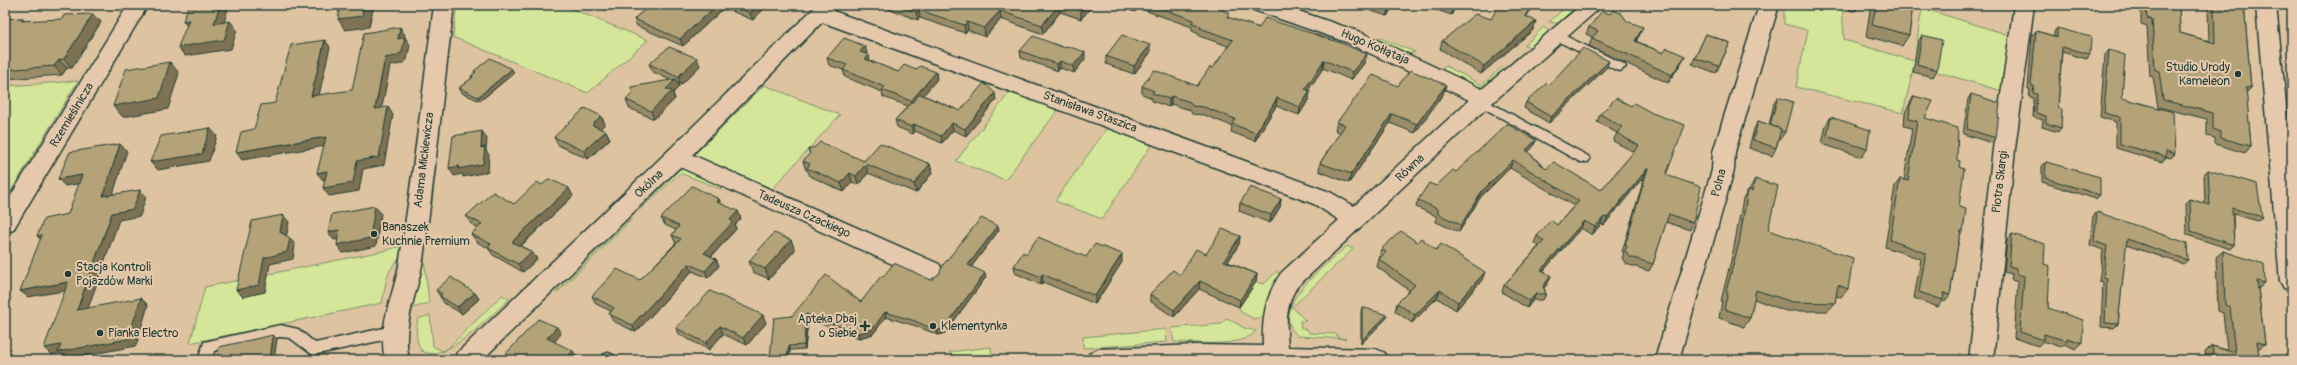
<svg xmlns="http://www.w3.org/2000/svg" width="2297" height="365" font-family="Pangolin,sans-serif">
  <rect width="100%" height="100%" fill="#dec3a0"/>
  <filter id="ink" filterUnits="userSpaceOnUse"><feTurbulence type="fractalNoise" baseFrequency=".025" numOctaves="2"/><feDisplacementMap in="SourceGraphic" scale="8" xChannelSelector="R" yChannelSelector="G"/><feConvolveMatrix kernelMatrix="1 2 1 2 8 2 1 2 1" color-interpolation-filters="sRGB"/></filter>
  <g filter="url(#ink)">
    <g fill="#d5e69a" stroke="#7a9267">
      <path d="M457 5H562L648 40 588 93 453 37Z"/>
      <path d="M1568 5 1574 9 1558 23 1549 22Z"/>
      <path d="M1784 5H1842L1844 40 1914 61 1922 8 2009 35 2002 91 1914 65 1903 113 1796 87 1808 30 1784 24Z"/>
      <path d="M1544 27 1549 32 1532 48 1525 45Z"/>
      <path d="M1378 37 1415 52 1409 54 1378 41Z"/>
      <path d="M1446 66 1482 85 1502 67 1504 72 1486 87H1481L1471 85 1442 70Z"/>
      <path d="M78 81 5 201V90L7 86Z"/>
      <path d="M764 85 840 115 770 191 698 158 695 154Z"/>
      <path d="M1010 92 1058 110 1005 180 956 161Z"/>
      <path d="M1107 128 1152 144 1102 219 1055 201Z"/>
      <path d="M436 167 432 204 428 202 423 248 429 303 410 309 408 305 422 265 421 250 424 221Z"/>
      <path d="M680 169H687L720 184 721 189 680 173 638 211Z"/>
      <path d="M631 218 632 219 557 293 556 292Z"/>
      <path d="M404 245 400 259C386 267 385 289 382 303L190 343 205 287 388 250Z"/>
      <path d="M1347 246 1353 249 1292 307 1306 321H1300L1301 329H1307L1309 333 1337 334V337L1346 339 1298 336C1265 308 1328 264 1347 246Z"/>
      <path d="M1277 271 1281 277 1271 291 1265 316 1254 319 1241 312 1239 307 1256 282 1264 284Z"/>
      <path d="M502 295 509 299C493 314 444 365 422 351 415 343 416 329 418 319L430 315 433 346 444 352Z"/>
      <path d="M1227 318 1244 328 1256 331C1240 349 1196 342 1174 342L1172 328 1221 324Z"/>
      <path d="M1166 329 1167 342 1083 348V337Z"/>
      <path d="M991 347 992 357 958 360 949 352Z"/>
    </g>
    <g fill="none" stroke-linecap="round" stroke-linejoin="round">
      <g stroke="#1f3d34" stroke-width="3">
        <g id="lane">
          <path d="M1849 5H1859V6L1854 10 1850 9Z"/>
          <path d="M1557 32 1624 64 1626 67 1620 71 1616 70 1553 39 1552 36Z"/>
          <path d="M1482 98 1588 156 1590 159 1588 162H1580L1478 105 1476 102 1478 99Z"/>
          <path d="M280 325 298 329 315 343 393 326 398 328 400 332 398 336 393 338 313 355 290 338 280 337 214 351 212 360H198L204 342Z"/>
          <path d="M608 353 613 355 616 360H602L603 355Z"/>
        </g>
      </g>
      <g stroke="#1f3d34" stroke-width="3">
        <g id="street">
          <path d="M128 5H148L13 230 5 233V205Z"/>
          <path d="M434 5H454C443 90 435 175 423 259 418 294 401 324 409 360H385C377 324 395 294 400 259 413 175 423 90 434 5Z"/>
          <path d="M1251 5H1281L1360 32 1482 89 1581 5H1603L1491 104 1297 287C1285 305 1286 326 1288 347L1376 349 1385 353 1388 360H1087L1090 353 1099 349 1196 345 1263 346C1262 318 1265 297 1281 273L1339 220 1314 204 814 19 811 14 814 9 821 7 828 9 1330 192 1354 206 1469 100 1346 42 1254 10Z"/>
          <path d="M1759 5H1779L1735 152 1734 170 1680 356 1681 360H1657L1656 356 1712 170 1713 152Z"/>
          <path d="M2014 5H2034L2015 149 1993 360H1969L1993 149Z"/>
          <path d="M677 148 939 264 943 271 939 278 931 280 923 278 669 162 666 156 669 150Z"/>
        </g>
      </g>
      <g stroke="#1f3d34" stroke-width="3">
        <g id="secondary">
          <path d="M817 5H839L685 162 482 360H454L457 353 669 150Z"/>
          <path d="M2256 5H2276L2292 166V291L2284 288 2280 281Z"/>
        </g>
      </g>
      <use href="#lane" fill="#e6c9ad" fill-rule="evenodd"/>
      <use href="#street" fill="#e6c9ad" fill-rule="evenodd"/>
      <use href="#secondary" fill="#e6c9ad" fill-rule="evenodd"/>
    </g>
    <g fill="#9b8c67" stroke="#1f3d34">
      <path d="M588 5H611L605 10 597 7 590 9Z"/>
      <path d="M650 5H768L753 20 724 8 683 46 637 26 634 19Z"/>
      <path d="M880 5H1093L1081 19 1060 12 1043 34 1001 19 985 37 968 30 965 33 920 18 918 20 880 6Z"/>
      <path d="M1115 5H1215L1223 11 1229 18 1365 62 1351 80 1323 68 1308 90 1309 99 1299 115 1276 106 1255 141 1231 132 1232 126 1204 115 1192 114 1190 110 1171 104 1169 107 1152 101V98L1142 94V86H1197L1213 68 1228 46 1199 36V34L1192 31V27L1138 8 1135 12Z"/>
      <path d="M1353 5H1394L1387 16Z"/>
      <path d="M1423 5H1457L1451 15Z"/>
      <path d="M1871 5H1913L1909 35 1902 46 1866 36Z"/>
      <path d="M2141 5H2179L2180 33 2209 41 2208 6 2206 5H2244L2251 88 2246 93 2251 146 2245 153 2215 144V138L2207 136V119L2158 107 2153 77 2150 76 2147 26 2141 24Z"/>
      <path d="M1527 17 1533 30 1481 74 1440 49 1442 41 1491 19Z"/>
      <path d="M23 18 26 21 101 22 72 68H67L62 75 5 79V19Z"/>
      <path d="M1589 27 1640 34 1636 41 1663 53 1685 56 1681 63 1668 83 1589 46 1592 37 1586 34Z"/>
      <path d="M2057 28 2090 54 2087 59 2062 52 2058 107 2061 128 2058 132 2042 127 2043 120 2033 117 2034 98 2029 97 2030 90 2028 89 2032 35 2036 31 2054 36V32Z"/>
      <path d="M1706 34 1730 43 1716 73 1692 64Z"/>
      <path d="M1922 35 1937 70 1933 77 1913 72 1918 42Z"/>
      <path d="M2109 50 2122 98 2175 154 2171 158 2166 157 2162 162 2116 148V122L2100 117 2105 55Z"/>
      <path d="M1020 51 1085 59 1074 73 1060 68 1058 71 1021 58Z"/>
      <path d="M867 53 866 54 870 61 898 72 937 79 923 95 960 111 996 100 966 136 953 130 942 143 915 131 913 134 897 127 895 120 908 106 883 97 882 92 845 77 843 70 829 65 827 58Z"/>
      <path d="M1150 53 1134 74 1106 64V56Z"/>
      <path d="M649 64 700 66 681 85 678 83 679 87 673 93 675 99 654 119 629 108 626 100 670 80 653 72Z"/>
      <path d="M1607 67 1549 123 1524 108 1526 102 1549 85Z"/>
      <path d="M474 71 514 73 480 101 462 93 459 88 472 78 471 76 475 73Z"/>
      <path d="M1446 85 1443 94 1415 133 1390 123 1349 183 1319 171 1320 163 1340 133 1335 130 1337 122 1398 86Z"/>
      <path d="M1971 94 1996 138 1992 143 1963 134 1968 99Z"/>
      <path d="M1914 96 1925 118 1957 160 1959 167V207L1963 231 1960 235 1958 244 1950 295 1944 302 1942 301 1938 307 1914 298 1921 259 1885 247 1895 186 1900 179 1904 180 1912 128 1904 126 1905 113 1910 103Z"/>
      <path d="M1778 97 1785 132 1781 138H1779L1776 148 1772 156 1749 148 1754 129 1758 121 1769 125 1774 103Z"/>
      <path d="M1616 98 1666 175 1693 223 1690 230 1666 222 1653 264 1649 271 1626 264 1622 258 1624 253 1622 252 1645 175 1604 225 1601 224 1592 235 1581 228 1543 271 1551 276 1548 283 1544 288 1546 294 1543 300H1533L1527 308 1502 292 1504 285 1539 246 1534 243 1537 236 1557 225 1574 206 1510 168 1480 198 1459 232 1436 222V216L1416 207 1418 200 1436 186 1456 172 1536 140 1533 147 1528 152 1546 169 1601 190 1634 152 1613 141 1617 133 1597 122 1600 114Z"/>
      <path d="M601 116 605 124 600 129 606 131 610 139 588 159 558 145 554 137Z"/>
      <path d="M1831 117 1867 149 1862 157 1822 144 1826 125Z"/>
      <path d="M808 149 864 161 930 164 932 173 916 193 868 173 858 185 852 182 844 192 810 176 808 171 806 170 803 161 810 154Z"/>
      <path d="M2046 162 2100 195 2096 199 2042 182V166Z"/>
      <path d="M2208 170 2262 217 2258 221 2233 214 2234 245 2230 249 2187 235 2186 203 2190 199 2205 204 2204 174Z"/>
      <path d="M1755 179 1768 230 1848 289 1841 297 1836 296 1835 303 1828 311H1786L1754 299 1750 318 1744 327 1719 318 1722 301H1721L1733 252 1743 199 1748 190H1749L1750 188Z"/>
      <path d="M542 185 573 196 521 246 532 252 537 259 523 272 493 255 488 248 477 242 471 234 478 228 471 224 466 216 514 204Z"/>
      <path d="M719 199 721 204 741 219 735 225 736 229 711 257 716 259 719 266 708 278 692 271 636 332 613 321 609 314 611 311 596 304 592 296 640 280 676 243 675 242 672 235 676 230 665 225 661 218Z"/>
      <path d="M1281 199 1280 207 1270 223 1239 211 1240 203Z"/>
      <path d="M2097 212 2188 260 2183 264 2126 245 2118 324 2114 328 2101 327 2103 282 2099 281 2103 250 2090 245 2093 216Z"/>
      <path d="M998 226 999 230 971 267 986 277 945 333 938 335 916 326 886 317 873 334 859 338 808 319 805 349 790 350 789 360H771L770 357 792 316 861 302 883 277 931 280 939 274Z"/>
      <path d="M2012 234 2044 264 2048 308 2082 343 2076 349 2064 344 2061 347 2043 341 2038 346 2014 338 2018 282 2011 280 2012 274 2004 272 2007 240Z"/>
      <path d="M1240 236 1239 244 1228 262 1257 274 1256 282 1239 307 1199 289 1174 317 1150 301V294L1180 275 1206 254Z"/>
      <path d="M1417 242 1436 250 1482 280 1456 310 1437 298 1412 323 1395 311 1397 303 1410 291 1377 267 1379 259 1380 258 1379 257 1381 249Z"/>
      <path d="M795 250 769 279 753 272 749 261Z"/>
      <path d="M2223 251 2265 283 2258 289 2265 344 2258 349 2260 360H2206L2205 351 2212 346 2227 350 2223 313 2218 311 2216 257Z"/>
      <path d="M1026 254 1086 257 1122 262 1095 304 1043 282 1041 285 1015 273 1014 266Z"/>
      <path d="M436 290 475 293 479 299 462 314 444 303Z"/>
      <path d="M1362 307 1386 319 1361 344V311Z"/>
      <path d="M766 323 747 345 723 334 709 350 680 335 676 328Z"/>
    </g>
    <g fill="#7e7254" stroke="#1f3d34">
      <path d="M220 5H229L221 33 214 24Z"/>
      <path d="M334 5H344L340 14Z"/>
      <path d="M364 5H374L369 27 345 30 338 19Z"/>
      <path d="M588 5H596L597 7 590 9Z"/>
      <path d="M603 5H611L605 10Z"/>
      <path d="M717 5H723L724 8 683 46 680 39Z"/>
      <path d="M759 5H768L753 20 750 13Z"/>
      <path d="M1059 5H1060V12L1043 34 1042 25Z"/>
      <path d="M1086 5H1093L1081 19V11Z"/>
      <path d="M1135 5H1138V8L1135 12Z"/>
      <path d="M1391 5H1394L1387 16 1389 8Z"/>
      <path d="M1453 5H1457L1451 15Z"/>
      <path d="M1531 5H1533L1523 24 1525 16Z"/>
      <path d="M919 10 920 18 918 20 916 12Z"/>
      <path d="M1000 11 1001 19 985 37 984 28Z"/>
      <path d="M93 14 101 22 72 68 64 59Z"/>
      <path d="M189 20 190 30 183 21Z"/>
      <path d="M230 21 237 30 231 49 185 56 178 47Z"/>
      <path d="M1536 21 1533 30 1481 74 1484 66Z"/>
      <path d="M967 22 968 30 965 33 964 25Z"/>
      <path d="M400 27 405 35 403 47 398 39Z"/>
      <path d="M1643 27 1640 34 1632 48 1635 41Z"/>
      <path d="M405 37 410 45 407 60 401 64 390 66 380 117 375 109 385 58Z"/>
      <path d="M325 40 330 47 317 104 311 96Z"/>
      <path d="M1150 45V53L1134 74V66Z"/>
      <path d="M865 46 867 53 862 59 860 52Z"/>
      <path d="M1085 52V59L1074 73 1073 66Z"/>
      <path d="M1367 54 1365 62 1351 80 1352 72Z"/>
      <path d="M869 55 870 62 865 59Z"/>
      <path d="M1685 56 1681 63 1668 83 1672 75Z"/>
      <path d="M697 58 700 66 681 85 678 77Z"/>
      <path d="M59 60 67 68 62 75 54 66Z"/>
      <path d="M1324 60 1323 68 1304 97 1305 89Z"/>
      <path d="M1060 61V68L1058 71 1057 64Z"/>
      <path d="M1609 61 1607 67 1549 123 1551 117Z"/>
      <path d="M170 62 179 73 168 109 123 117 113 106Z"/>
      <path d="M512 69 514 73 480 101 478 97Z"/>
      <path d="M936 72 937 79 913 108 911 101Z"/>
      <path d="M676 79 679 87 673 93 675 99 654 119 651 111 666 89Z"/>
      <path d="M1446 85 1443 94 1415 133 1417 124Z"/>
      <path d="M1310 91 1309 99 1299 115 1300 107Z"/>
      <path d="M995 93 996 100 966 136 965 129Z"/>
      <path d="M1171 96V104L1169 107V99Z"/>
      <path d="M1277 98 1276 106 1255 141 1256 133Z"/>
      <path d="M388 107 393 115 384 165 363 169 359 191 329 196 323 188 357 161Z"/>
      <path d="M1392 114 1390 123 1349 183 1351 174Z"/>
      <path d="M601 116 605 124 596 133 592 125Z"/>
      <path d="M952 123 953 130 942 143 941 136Z"/>
      <path d="M914 124 915 131 913 134 911 127Z"/>
      <path d="M210 128 217 136 209 161 158 170 150 162Z"/>
      <path d="M482 131 487 139 486 150 489 155 488 172 463 177 462 174 454 176 449 168 481 148Z"/>
      <path d="M606 131 610 139 588 159 584 151Z"/>
      <path d="M326 137 331 145 242 160 236 152Z"/>
      <path d="M1536 140 1533 147 1524 157 1526 150Z"/>
      <path d="M120 144 127 151 110 203 103 196Z"/>
      <path d="M1513 160 1510 168 1480 198 1459 232 1461 225 1482 191Z"/>
      <path d="M866 164 868 173 858 185 856 176Z"/>
      <path d="M930 164 932 173 916 193 914 184Z"/>
      <path d="M1648 168 1645 175 1604 225 1607 218Z"/>
      <path d="M327 171 333 179 323 180 317 173Z"/>
      <path d="M850 173 852 182 844 192 841 183Z"/>
      <path d="M82 175 89 182 65 186 58 179Z"/>
      <path d="M569 188 573 196 517 249 512 242Z"/>
      <path d="M140 190 146 197 140 216 119 220 85 317 77 310 112 213Z"/>
      <path d="M719 199 722 206 717 202Z"/>
      <path d="M1281 199 1280 207 1270 223 1271 215Z"/>
      <path d="M375 206 381 214 376 246 343 253 337 245Z"/>
      <path d="M738 211 741 219 735 225 736 229 707 261 704 253 730 220Z"/>
      <path d="M283 215 289 222 286 239 280 232Z"/>
      <path d="M1604 217 1601 224 1592 235 1595 227Z"/>
      <path d="M1584 221 1581 228 1538 277 1541 270Z"/>
      <path d="M998 226 999 230 969 270 968 265Z"/>
      <path d="M339 230 345 238 334 240 328 232Z"/>
      <path d="M42 235 44 243 37 236Z"/>
      <path d="M1240 236 1239 244 1224 268V261Z"/>
      <path d="M290 238 295 245 293 259 270 264 265 292 243 297 236 290 264 258Z"/>
      <path d="M791 240 795 250 769 279 765 269Z"/>
      <path d="M532 252 537 259 523 272 518 264Z"/>
      <path d="M1122 254V262L1095 304V296Z"/>
      <path d="M716 259 719 266 708 278 705 271Z"/>
      <path d="M689 264 692 271 636 332 632 325Z"/>
      <path d="M1485 272 1482 280 1456 310 1458 302Z"/>
      <path d="M985 273 986 277 945 333 938 335 937 331Z"/>
      <path d="M1042 274 1043 282 1041 285V277Z"/>
      <path d="M1257 274 1256 282 1239 307 1240 300Z"/>
      <path d="M1551 276 1548 283 1540 293 1543 286Z"/>
      <path d="M1200 281 1199 289 1174 317V310Z"/>
      <path d="M68 282 75 289 28 297 20 291Z"/>
      <path d="M1440 290 1437 298 1412 323 1415 315Z"/>
      <path d="M475 293 479 299 462 314 457 307Z"/>
      <path d="M1536 294 1533 300 1527 308 1529 301Z"/>
      <path d="M141 298 148 305 136 346 66 359 60 353 52 355 44 348Z"/>
      <path d="M885 312 886 317 873 334 859 338 858 333Z"/>
      <path d="M806 314 808 319 805 349 804 345Z"/>
      <path d="M763 315 766 323 747 345 743 338Z"/>
      <path d="M1387 315 1386 319 1361 344 1362 340Z"/>
      <path d="M720 326 723 334 709 350 706 343Z"/>
      <path d="M557 327 561 334 552 345 547 338Z"/>
      <path d="M273 335 277 339 274 360H270Z"/>
      <path d="M789 346 790 350 789 360 787 356Z"/>
      <path d="M573 351 577 357 575 360H564Z"/>
    </g>
    <g fill="#b4a378" stroke="#1f3d34">
      <path d="M189 5H220L214 24 230 21 224 40 178 47 189 20 183 21Z"/>
      <path d="M341 5H364L362 16 338 19Z"/>
      <path d="M650 5H717L680 39 634 19Z"/>
      <path d="M731 5H759L750 13Z"/>
      <path d="M897 5H1059L1042 25 1000 11 984 28 967 22 964 25 919 10 916 12Z"/>
      <path d="M1063 5H1086L1081 11Z"/>
      <path d="M1152 5H1215L1224 8 1222 10 1229 13 1227 17 1259 28 1265 18 1341 43 1367 54 1352 72 1324 60 1305 89 1310 91 1300 107 1277 98 1256 133 1232 124 1235 119 1204 107 1192 106 1190 102 1171 96 1169 99 1152 93 1154 91 1142 86 1154 70 1197 86 1210 67 1213 68 1233 40 1200 28 1201 26 1192 23 1194 20Z"/>
      <path d="M1380 5H1391L1389 8Z"/>
      <path d="M1499 5H1531L1525 16 1536 21 1484 66 1442 41 1475 14 1491 19Z"/>
      <path d="M1876 5H1913L1909 35 1872 25Z"/>
      <path d="M2146 5H2179L2180 33 2215 43 2214 5H2244L2251 88 2246 87 2251 146 2221 138V132L2213 129V113L2163 100 2159 71 2155 70 2152 19 2147 18Z"/>
      <path d="M1613 10 1621 13 1627 21 1643 27 1635 41 1663 53 1667 48 1685 56 1672 75 1592 38 1598 31 1589 27 1602 11 1610 14Z"/>
      <path d="M93 14 64 59 59 60 54 66 5 70V19L23 18 21 21 62 19 64 15Z"/>
      <path d="M400 27 398 39 405 37 402 52 396 56 385 58 375 109 388 107 379 157 357 161 353 183 323 188 327 171 317 173 326 137 236 152 241 132 254 129 261 105 275 103 291 45 325 40 311 96 352 90 364 33Z"/>
      <path d="M2057 28 2091 37 2090 54 2062 47 2058 107 2062 109 2061 128 2046 123V116L2036 113 2037 94 2033 93 2034 86 2031 85 2036 31 2057 37Z"/>
      <path d="M1706 34 1730 43 1719 66 1695 58Z"/>
      <path d="M1122 35 1150 45 1134 66 1106 56Z"/>
      <path d="M1922 35 1942 40 1937 70 1917 64Z"/>
      <path d="M1033 36 1065 48 1067 46 1085 52 1073 66 1060 61 1057 64 1020 51Z"/>
      <path d="M844 38 865 46 860 52 869 55 865 59 898 72 904 65 916 70 920 66 936 72 911 101 882 90 885 87 843 70 847 65 827 58Z"/>
      <path d="M669 47 697 58 678 77 649 64Z"/>
      <path d="M1583 48 1609 61 1551 117 1526 102 1547 83 1549 85Z"/>
      <path d="M2109 50 2125 55 2122 98 2173 112 2175 154 2166 151V157L2120 144V117L2104 113Z"/>
      <path d="M490 58 512 69 478 97 459 88 473 77 471 76 476 72 474 71Z"/>
      <path d="M170 62 159 98 113 106 126 69Z"/>
      <path d="M1410 70 1446 85 1417 124 1392 114 1351 174 1320 163 1345 125 1337 122 1373 75 1398 86Z"/>
      <path d="M676 79 666 89 672 91 651 111 626 100 632 94 631 87Z"/>
      <path d="M984 83 995 93 965 129 952 123 941 136 914 124 911 127 895 120 920 94 960 111Z"/>
      <path d="M1971 94 2000 103 1996 138 1967 129Z"/>
      <path d="M1914 96 1933 101 1925 118 1958 128 1957 160 1960 161 1959 167 1964 169 1959 207 1966 209 1963 231H1961L1958 244 1950 295 1944 293 1943 300 1919 292 1926 253 1890 240 1900 179 1908 181 1917 121 1909 119 1910 106Z"/>
      <path d="M1778 97 1793 102 1785 132 1780 131 1781 129 1770 125Z"/>
      <path d="M1616 98 1631 106 1634 103 1652 113 1685 125 1666 175 1701 187 1693 223 1669 214 1653 264 1630 257 1625 251 1627 246 1625 245 1648 168 1607 218 1604 217 1595 227 1584 221 1541 270 1551 276 1543 286 1546 294H1536L1529 301 1504 285 1544 241 1537 236 1551 220 1557 225 1579 201 1513 160 1482 191 1461 225 1438 214V209L1418 200 1429 183 1436 186 1453 170 1456 172 1507 124 1536 140 1526 150 1546 169 1554 162 1601 190 1639 146 1617 133 1622 127 1600 114Z"/>
      <path d="M585 108 601 116 592 125 606 131 584 151 554 137Z"/>
      <path d="M1831 117 1870 130 1867 149 1827 136Z"/>
      <path d="M1758 121 1781 129 1776 148 1753 140Z"/>
      <path d="M210 128 202 154 150 162 161 136Z"/>
      <path d="M482 131 481 148 485 147 483 164 458 169 459 166 449 168 453 136Z"/>
      <path d="M820 142 864 161 880 143 930 164 914 184 866 164 856 176 850 173 841 183 807 168 810 164 803 161 810 153 808 149 815 147Z"/>
      <path d="M120 144 103 196 140 190 133 209 112 213 77 310 141 298 128 339 58 352 61 345 44 348 68 282 20 291 42 235 37 236 44 219 68 214 82 175 58 179 70 152Z"/>
      <path d="M2046 162 2100 177V195L2045 178Z"/>
      <path d="M2208 170 2257 184 2262 217 2232 208 2234 245 2191 231 2190 199 2210 205Z"/>
      <path d="M549 179 569 188 512 242 532 252 518 264 488 248 491 244 471 234 482 224 466 216 493 192 514 204 537 182 542 185Z"/>
      <path d="M1755 179 1778 186 1768 230 1853 258 1848 289 1838 285 1835 303 1792 302 1756 290 1750 318 1724 309 1728 293 1726 292 1739 243 1748 190 1752 191Z"/>
      <path d="M692 186 719 199 717 202 738 211 730 220 733 222 704 253 716 259 705 271 689 264 632 325 609 314 614 308 592 296 617 269 640 280 681 239 672 235 679 226 661 218Z"/>
      <path d="M1250 187 1281 199 1271 215 1240 203Z"/>
      <path d="M375 206 370 238 337 245 339 230 328 232 332 214Z"/>
      <path d="M2097 212 2187 243 2188 260 2127 239 2118 324 2105 323 2107 278 2103 277 2107 246 2094 241Z"/>
      <path d="M283 215 280 232 290 238 287 252 264 258 259 285 236 290 252 221Z"/>
      <path d="M981 218 998 226 968 265 985 273 944 328 937 331 915 321 885 312 872 330 858 333 806 314 804 345 789 346 787 356 770 357 774 318 792 316 826 275 861 302 881 276 883 277 894 263 931 280 939 274 943 265Z"/>
      <path d="M1222 229 1240 236 1224 261 1257 274 1240 300 1200 281 1174 310 1150 294 1173 270 1180 275 1196 249 1206 254Z"/>
      <path d="M1401 231 1417 242 1421 238 1436 250 1441 244 1485 272 1458 302 1440 290 1415 315 1397 303 1415 285 1379 259 1386 252 1381 249Z"/>
      <path d="M774 233 791 240 765 269 749 261Z"/>
      <path d="M2012 234 2045 244 2044 264 2050 266 2048 308 2083 320 2082 343 2067 338V341L2044 334V340L2020 332 2024 276 2017 274V268L2009 266Z"/>
      <path d="M1038 237 1086 257 1095 244 1122 254 1095 296 1042 274 1041 277 1014 266 1023 252 1026 254Z"/>
      <path d="M2223 251 2264 264 2265 283 2257 281 2265 344 2257 342 2260 360H2214L2212 346 2235 353 2230 307 2225 305Z"/>
      <path d="M451 277 475 293 457 307 440 296 442 294 436 290Z"/>
      <path d="M710 291 763 315 743 338 720 326 706 343 676 328Z"/>
      <path d="M1362 307 1387 315 1362 340Z"/>
      <path d="M538 319 557 327 547 338 573 351 564 360H507L502 358Z"/>
      <path d="M273 335 270 360H216L219 347Z"/>
    </g>
  </g>
  <g fill="#1f3d34" stroke="#e6c9ad" stroke-width="1.5">
    <circle cx="2238" cy="74" r="4"/>
    <circle cx="374" cy="234" r="4"/>
    <circle cx="68" cy="274" r="4"/>
    <path d="M863 320h4v4h4v4h-4v4h-4v-4h-4v-4h4z"/>
    <circle cx="933" cy="326" r="4"/>
    <circle cx="100" cy="333" r="4"/>
  </g>
  <g text-anchor="middle" dominant-baseline="central" stroke-width="4" stroke-linejoin="round" paint-order="stroke">
    <g font-size="12" fill="#1f3d34" stroke="#e6c9ad">
      <text transform="translate(1375 47) rotate(23)">Hugo Kołłątaja</text>
      <text transform="translate(1090 112) rotate(20)">Stanisława Staszica</text>
      <text transform="translate(72 115) rotate(-59)">Rzemieślnicza</text>
      <text transform="translate(424 160) rotate(-83)">Adama Mickiewicza</text>
      <text transform="translate(1410 168) rotate(-43)">Równa</text>
      <text transform="translate(2000 182) rotate(-83)">Piotra Skargi</text>
      <text transform="translate(1719 183) rotate(-75)">Polna</text>
      <text transform="translate(649 184) rotate(-44)">Okólna</text>
      <text transform="translate(804 214) rotate(24)">Tadeusza Czackiego</text>
    </g>
    <g font-size="12" fill="#1f3d34" stroke="#e6c9ad" text-anchor="start">
      <text x="2230" y="67" text-anchor="end">Studio Urody<tspan x="2230" dy="14">Kameleon</tspan></text>
      <text x="382" y="227">Banaszek<tspan x="382" dy="14">Kuchnie Premium</tspan></text>
      <text x="76" y="267">Stacja Kontroli<tspan x="76" dy="14">Pojazdów Marki</tspan></text>
      <text x="857" y="319" text-anchor="end">Apteka Dbaj<tspan x="857" dy="14">o Siebie</tspan></text>
      <text x="941" y="326">Klementynka</text>
      <text x="108" y="333">Pianka Electro</text>
    </g>
  </g>
  <rect width="2297" height="365" fill="none" stroke="#e6c9ad" stroke-width="20"/>
  <rect x="10" y="10" width="2277" height="345" fill="none" stroke="#1f3d34" stroke-width="1.5" filter="url(#ink)"/>
</svg>
